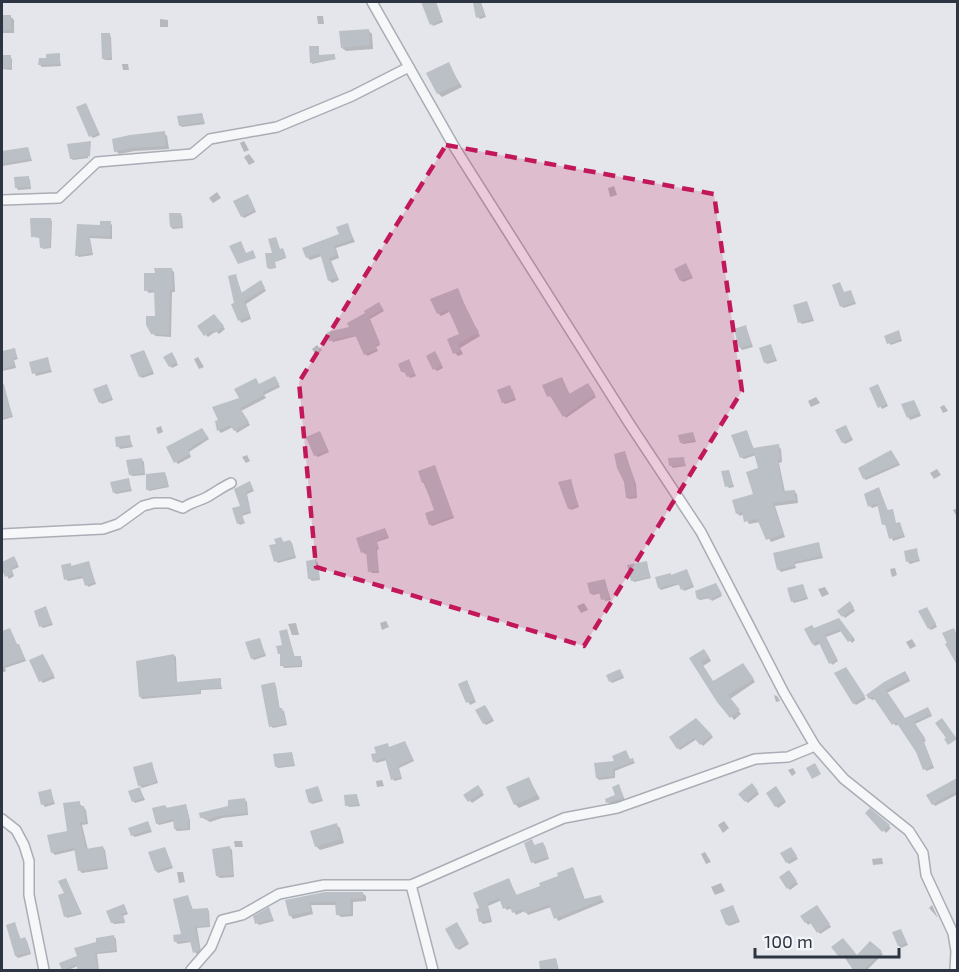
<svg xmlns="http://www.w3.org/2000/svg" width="959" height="972" font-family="'Exo 2',sans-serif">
  <rect width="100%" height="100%" fill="#e4e6eb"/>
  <g fill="#0003">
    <path d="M422 2H436L443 22 433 26Z"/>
    <path d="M481 3 486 17 480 19 478 17Z"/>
    <path d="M2 16H10L14 20V33H2Z"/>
    <path d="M317 16H323L324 24H318Z"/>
    <path d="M160 19 168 20V27H160Z"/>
    <path d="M368 30 372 34 373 49 346 51 342 48Z"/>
    <path d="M109 35 111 37 112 60H105L103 58Z"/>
    <path d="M318 47 319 56H334L336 59 312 64Z"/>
    <path d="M59 55 61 66 42 67 40 65 47 59Z"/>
    <path d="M2 57H10L12 59V70L2 69Z"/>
    <path d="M122 64H128L129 70H123Z"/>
    <path d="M448 64 462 87 442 97 438 93Z"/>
    <path d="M86 105 100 135 93 138 91 136Z"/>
    <path d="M202 114 205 124 182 127 180 125Z"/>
    <path d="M164 133 167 136 169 149 135 151 119 154 116 151Z"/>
    <path d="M244 141 249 150 244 152 240 143Z"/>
    <path d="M90 143 88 158 73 160 71 158 69 146Z"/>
    <path d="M28 148 32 161 2 166V152Z"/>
    <path d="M249 154 255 162 249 165 244 157Z"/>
    <path d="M28 178 30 180 31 189 18 190 16 187Z"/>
    <path d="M614 186 617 195 610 197 608 188Z"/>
    <path d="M217 192 221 198 213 203 209 198Z"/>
    <path d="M250 198 256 212 244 218 242 216Z"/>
    <path d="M180 214 182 216 183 228 173 229 171 227Z"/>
    <path d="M50 219 52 221 51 248 43 249 40 238 33 237Z"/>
    <path d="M110 223 112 225V239L90 238 93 255 79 257 77 255 78 225 102 227Z"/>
    <path d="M347 225 355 242 336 248 339 258 331 261 339 280 332 283 329 280 322 256 310 260 307 257 341 235Z"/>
    <path d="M276 238 280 250 284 251 286 258 275 262 276 268 270 269 268 268 274 254Z"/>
    <path d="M686 265 693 278 683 282 681 280Z"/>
    <path d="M171 269 174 272 175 292H172L171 337 156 336 152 333 156 318V292L149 293 146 290 156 274Z"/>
    <path d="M236 276 242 294 262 284 266 291 246 304 251 319 241 323 236 304Z"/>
    <path d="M834 286 845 294H852L856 304 843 308Z"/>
    <path d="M457 289 480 336 460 348 463 354 458 356 455 353 461 334 451 311 441 316 438 313Z"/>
    <path d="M807 302 814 321 802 324 800 322Z"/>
    <path d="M381 306 384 311 370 319 380 345 376 347 378 351 367 356 357 336 333 342 331 340 351 328Z"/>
    <path d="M216 318 225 329 219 334 216 331 208 337 206 335Z"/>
    <path d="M746 327 753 347 742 350 740 347Z"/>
    <path d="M899 332 902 341 891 345 889 343Z"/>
    <path d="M317 345 322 350 316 355 312 349Z"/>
    <path d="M771 346 777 361 767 364 765 362Z"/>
    <path d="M14 350 18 359 14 360 16 368 2 371V352Z"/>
    <path d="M144 351 154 374 142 378 140 376Z"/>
    <path d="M437 355 443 368 437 371 435 369Z"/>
    <path d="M174 356 178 365 172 368 170 366Z"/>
    <path d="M198 357 204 367 199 369 194 359Z"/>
    <path d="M47 359 52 372 36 376 31 363Z"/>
    <path d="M409 361 416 376 410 378 407 373 402 372Z"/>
    <path d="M562 378 570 395 589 387 596 397 566 418 553 397 548 396Z"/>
    <path d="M277 381 280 387 264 395 266 398 241 411 250 425 237 433 233 427 221 433 219 431 217 422 241 398 259 385Z"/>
    <path d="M108 388 113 400 102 404 100 402Z"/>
    <path d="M879 388 888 406 882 409 871 389Z"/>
    <path d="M512 389 516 400 505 404 503 402Z"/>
    <path d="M816 397 820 403 811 407 808 401Z"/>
    <path d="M7 398 13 417 2 420V399Z"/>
    <path d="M914 401 921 416 910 420 903 405Z"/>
    <path d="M944 405 948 411 943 413 940 407Z"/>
    <path d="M161 426 163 432 158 434 156 428Z"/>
    <path d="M847 429 853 440 845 444 843 442Z"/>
    <path d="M746 431 754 449 778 446 781 449 782 462 779 463 785 492 794 491 797 494 798 503 775 506 785 537 771 542 760 522 749 524 744 514 740 516 737 513 755 495 760 469 756 455 744 459 741 457Z"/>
    <path d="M204 432 209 439 189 452 191 457 178 464 176 462Z"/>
    <path d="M320 433 329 452 318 457 315 455Z"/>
    <path d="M693 433 696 442 683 444 681 442Z"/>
    <path d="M129 437 133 447 120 449 118 446Z"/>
    <path d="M625 453 636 484 637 498 629 499 627 497Z"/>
    <path d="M893 454 900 465 866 480 864 478Z"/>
    <path d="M247 455 250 461 246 463 242 457Z"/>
    <path d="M683 458 686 466 673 468 671 466Z"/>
    <path d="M142 460 144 462 145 475 132 476 130 474Z"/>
    <path d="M436 469 454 518 432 526 430 524 436 511 423 482Z"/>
    <path d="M937 469 941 475 934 479 930 473Z"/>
    <path d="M729 471 734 487 729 488 727 486Z"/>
    <path d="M166 475 169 487 149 491 148 490Z"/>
    <path d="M128 480 132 491 116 494 114 492Z"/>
    <path d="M570 481 579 507 571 510 569 508Z"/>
    <path d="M251 485 254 491 247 494 251 513 242 516 245 523 240 525 238 523 242 507 236 490Z"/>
    <path d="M880 491 896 531 900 524 905 537 893 541 887 526 883 524 878 506 872 508 870 506Z"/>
    <path d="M958 508V517H957L953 510Z"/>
    <path d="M385 529 389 538 377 542 379 549 377 550 379 573H372L370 571 368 553 365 554 363 552Z"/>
    <path d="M281 538 284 543 290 541 292 543 296 558 278 563 276 561Z"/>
    <path d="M818 543 823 558 795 564 796 568 781 572 779 570 775 554Z"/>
    <path d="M916 550 920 561 910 564 908 562Z"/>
    <path d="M14 558 19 567 12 570 14 576 9 579 5 572 2 574V563Z"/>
    <path d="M316 561 318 563 320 580 312 581 310 579Z"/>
    <path d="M88 562 96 584 88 587 84 578 68 581 66 579 70 565 73 567Z"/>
    <path d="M646 563 651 578 634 582 632 580Z"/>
    <path d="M895 568 897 575 892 577 890 569Z"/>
    <path d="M687 571 694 587 684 591 680 584 661 590 659 588 672 576Z"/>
    <path d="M605 581 611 600 605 601 601 593 593 595 591 593Z"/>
    <path d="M716 584 722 596 712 601 710 598 700 600 698 599Z"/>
    <path d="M803 585 808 599 794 603 792 601Z"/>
    <path d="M825 587 829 594 822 597 818 589Z"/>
    <path d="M584 603 588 610 581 613 577 606Z"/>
    <path d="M851 605 855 611 845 618 839 611Z"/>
    <path d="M46 608 53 625 43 628 41 626Z"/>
    <path d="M929 611 937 627 931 630 929 628Z"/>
    <path d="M386 621 389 627 382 630 380 623Z"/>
    <path d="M841 622 855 640 852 643 842 631 826 637 838 661 832 665 821 643 815 646 813 644 815 629Z"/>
    <path d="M296 623 299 635H292L288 624Z"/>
    <path d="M287 631 295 658 302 660V667L284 668 282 665Z"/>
    <path d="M259 639 266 656 254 660 252 658Z"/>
    <path d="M912 639 916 646 910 649 906 642Z"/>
    <path d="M19 645 26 661 5 668 6 671 2 673V652Z"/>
    <path d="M707 654 711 661 703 666 714 683 746 668 755 682 730 699 741 714 734 720 691 659Z"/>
    <path d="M43 655 55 678 43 683 41 681Z"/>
    <path d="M174 655 176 657 177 683 220 680 222 689 201 690V694L142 699 140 696Z"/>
    <path d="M848 671 866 699 856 705 854 703Z"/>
    <path d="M622 673 624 678 612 683 610 681Z"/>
    <path d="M907 675 910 681 887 693 905 719 928 709 930 711 932 716 915 724 926 741 924 742 934 768 926 771 918 752 898 724 896 726 875 699 872 700 870 698Z"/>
    <path d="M467 682 476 702 470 705 460 685Z"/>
    <path d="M274 684 276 686 280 710 284 711 287 725 273 728 271 726Z"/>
    <path d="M774 695 777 696 780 701 776 702Z"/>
    <path d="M487 709 494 721 486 725 484 723Z"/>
    <path d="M696 720 713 737 703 746 697 739 680 750 678 748Z"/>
    <path d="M405 742 414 761 399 768 402 779 394 781 387 760 376 763 375 761 387 744 390 749Z"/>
    <path d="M292 753 295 766 278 768 276 766Z"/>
    <path d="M633 760 635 763 615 771V778L599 780 597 778 596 765Z"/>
    <path d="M152 764 158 783 142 788 140 786Z"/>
    <path d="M793 768 796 773 792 776 788 770Z"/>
    <path d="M529 779 540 799 519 808 515 804Z"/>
    <path d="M958 780V794L935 806 928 796Z"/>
    <path d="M376 781 382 780 384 786 377 787Z"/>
    <path d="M752 785 759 794 748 803 740 795Z"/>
    <path d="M618 786 625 800 610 804 608 802 617 796Z"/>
    <path d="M318 787 323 801 312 804 310 802Z"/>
    <path d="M140 789 145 800 135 803 133 801Z"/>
    <path d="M480 789 484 795 472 803 465 795Z"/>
    <path d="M778 790 786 802 778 808 776 806Z"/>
    <path d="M50 791 55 804 45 807 43 804Z"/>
    <path d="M357 796 360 806 349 807 347 805Z"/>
    <path d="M245 800 247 802 248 815 222 818 210 822 201 817Z"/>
    <path d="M79 803 86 810 88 824 82 825 88 850 103 848 105 850 108 869 82 873 80 871 76 850 55 855 52 852 68 832Z"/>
    <path d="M186 805 190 820V830L177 831 175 829V821L159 825 157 823 165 806 168 809Z"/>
    <path d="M870 810 891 828 886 833 867 813Z"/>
    <path d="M724 821 729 828 723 833 718 825Z"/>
    <path d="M148 823 152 832 135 837 132 835Z"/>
    <path d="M336 825 340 828 344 843 320 850 316 846Z"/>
    <path d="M234 841H242L243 847H235Z"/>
    <path d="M532 841 535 846 543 844 545 846 549 859 535 864 533 862Z"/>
    <path d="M165 848 173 868 158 873 156 871Z"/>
    <path d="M230 848 232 850 234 877 220 878 217 876Z"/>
    <path d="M793 851 798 859 789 864 787 862Z"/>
    <path d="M705 852 711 862 706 864 701 854Z"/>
    <path d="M882 858 883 864 873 865 872 859Z"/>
    <path d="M573 868 585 900 600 896 604 902 558 921 551 907 528 915 525 911 516 915 512 908 507 910 505 908 502 900 488 906 492 922 483 924 481 922 478 910 482 909 475 894 509 880 517 896 542 887Z"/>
    <path d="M177 872H183L185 882 179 883Z"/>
    <path d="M790 874 798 884 790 890 788 888Z"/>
    <path d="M66 880 82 914 67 918 66 916Z"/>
    <path d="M721 883 725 891 715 895 711 887Z"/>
    <path d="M362 893 366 896V901L353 902V916L341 917 337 914V905H311L313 914 293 919 290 915 287 901Z"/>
    <path d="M188 897 193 910 207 909 209 911 210 927 197 928 201 952 196 954 192 942 178 944 176 942 183 935Z"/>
    <path d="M124 905 128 914 123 916 125 923 114 924 112 922Z"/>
    <path d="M932 905 933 907 938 918 929 908Z"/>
    <path d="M269 909 274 921 259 925 257 923Z"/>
    <path d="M734 909 740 922 729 926 727 924Z"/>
    <path d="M819 909 831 927 820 934 812 922 808 925 802 916Z"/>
    <path d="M15 924 21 940 25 939 27 941 31 954 18 958 16 956Z"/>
    <path d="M458 926 469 944 459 950 457 948Z"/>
    <path d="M901 931 908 945 901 948 899 946Z"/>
    <path d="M114 937 116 939 117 952 97 954 99 970H79L78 966 68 970H63Z"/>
    <path d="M870 943 883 954 867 970H855L835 946 857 957Z"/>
    <path d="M556 959 559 970H542L540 962Z"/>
  </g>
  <g fill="#bbc0c7">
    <path d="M421 2H435L442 20 430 25Z"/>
    <path d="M481 2 485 15 476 18 473 3Z"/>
    <rect x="2" y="15" width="9" height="15"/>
    <path d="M369 29 370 45 341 48 339 31Z"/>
    <path d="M101 33H110L111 58 102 59Z"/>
    <path d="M309 46H319V55L335 54V59L310 63Z"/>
    <path d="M60 53V64L38 65 39 58H46V54Z"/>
    <rect x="2" y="55" width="9" height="13"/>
    <path d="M449 62 459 84 437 94 426 73Z"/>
    <path d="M86 103 99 133 89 137 76 107Z"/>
    <path d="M202 113 204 122 179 126 177 116Z"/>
    <path d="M165 131 166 146 131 148 114 152 112 139 130 135Z"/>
    <path d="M91 141 90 156 70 159 67 144Z"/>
    <path d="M28 147 31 159 2 164V151Z"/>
    <path d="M29 176 30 187 15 188 14 177Z"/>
    <path d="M248 194 255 210 241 217 233 201Z"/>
    <path d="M169 213H181L182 227H170Z"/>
    <path d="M30 218H51L50 247 40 248 39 237H31Z"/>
    <path d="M100 221H111L110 237 89 236 92 253 75 256 77 224 100 225Z"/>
    <path d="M348 223 353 239 334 246 337 255 329 258 337 277 328 281 320 253 306 258 302 248 339 234 336 227Z"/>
    <path d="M276 237 280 249 283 248 286 257 275 261V268H267L265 253H272L268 239Z"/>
    <path d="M241 241 246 253 253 250 256 258 238 264 229 246Z"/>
    <path d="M686 263 692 276 680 281 674 269Z"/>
    <path d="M154 268H172L173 289 170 290 169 335 151 334 146 325V316H155L154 290 144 291V273H155Z"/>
    <path d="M236 274 241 293 261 280 265 288 244 301 250 316 238 321 231 304 234 303 228 276Z"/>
    <path d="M840 282 844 292 851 290 855 302 840 307 832 285Z"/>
    <path d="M458 288 469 316 479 332 458 344 461 351 453 354 447 339 459 334 448 309 437 314 430 299Z"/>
    <path d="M807 301 812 319 798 323 793 305Z"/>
    <path d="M379 302 383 309 369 317 380 343 375 345 377 349 364 355 355 335 329 341 327 332 349 327 347 323 365 313 364 311Z"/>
    <path d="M214 314 224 326 215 333 213 330 204 336 197 326Z"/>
    <path d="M746 325 751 345 739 348 734 329Z"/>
    <path d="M899 330 901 339 887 344 884 336Z"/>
    <path d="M771 344 776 359 764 363 759 348Z"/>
    <path d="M15 348 17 357 13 358 14 366 2 369V351Z"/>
    <path d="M144 350 153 371 139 377 130 355Z"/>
    <path d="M435 351 442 365 433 370 426 356Z"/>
    <path d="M172 352 177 362 169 367 163 357Z"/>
    <path d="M48 357 51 370 32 374 29 362Z"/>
    <path d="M409 359 415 374 407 377 404 371 401 372 398 364Z"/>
    <path d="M275 376 279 384 263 392 264 395 240 408 249 422 234 431 230 425 217 431 215 421 218 420 212 407 239 398 234 389 256 378 259 384Z"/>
    <path d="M562 377 569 394 588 383 595 394 563 417 550 396 547 397 542 385Z"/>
    <path d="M4 384 12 416 2 418V385Z"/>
    <path d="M107 384 112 398 99 403 93 389Z"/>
    <path d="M878 384 887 404 878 408 869 388Z"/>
    <path d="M510 385 515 398 502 403 497 390Z"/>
    <path d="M914 400 920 413 907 418 901 404Z"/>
    <path d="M846 425 852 438 842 443 835 430Z"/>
    <path d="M202 428 208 437 188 449 190 454 174 463 166 447Z"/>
    <path d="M747 430 753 448 779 444 780 460H778L783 491 795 490 796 500 773 503 783 534 766 540 757 519 744 522 742 512 736 514 732 500 753 494 746 472 758 468 754 453 740 458 731 435Z"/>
    <path d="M320 431 328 450 314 456 306 437Z"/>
    <path d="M693 432 695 440 680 443 678 435Z"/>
    <path d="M130 435 131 445 116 447 115 437Z"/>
    <path d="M891 450 899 463 863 479 858 468Z"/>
    <path d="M625 451 634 481 636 496 626 498 624 482 617 468 614 454Z"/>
    <path d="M684 457 685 465 669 466 668 458Z"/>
    <path d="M142 458 144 473 129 475 126 460Z"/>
    <path d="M435 465 453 516 429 525 425 513 434 510 424 482 422 483 418 471Z"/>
    <path d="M729 470 733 485 725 487 721 471Z"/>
    <path d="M165 472 168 486 146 490V474Z"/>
    <path d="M129 478 131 489 113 493 110 482Z"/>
    <path d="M571 479 578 505 568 509 558 482Z"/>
    <path d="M250 481 253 489 246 492 250 511 242 514 244 522 237 524 232 508 240 506 234 489Z"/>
    <path d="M879 487 887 510 893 509 896 523 900 522 904 535 889 539 885 524 882 525 877 503 868 507 864 494Z"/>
    <path d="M385 528 388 536 376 541 378 547 376 548 378 571 368 572 366 551 361 553 356 538Z"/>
    <path d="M281 537 283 542 290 540 295 556 274 562 269 545 276 544 274 539Z"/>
    <path d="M819 542 822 556 794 562 795 566 777 570 773 553Z"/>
    <path d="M917 548 919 560 906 562 904 551Z"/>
    <path d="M14 556 18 564 11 568 13 574 5 577 2 569V562Z"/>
    <path d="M316 559 319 578 308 579 306 561Z"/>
    <path d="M89 561 95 582 85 586 82 576 64 580 61 565 71 563V566Z"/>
    <path d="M647 561 650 577 631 581 627 565Z"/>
    <path d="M687 569 693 585 681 590 678 583 658 588 655 577 671 573V575Z"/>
    <path d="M605 579 609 598 601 600 599 592 590 594 587 583Z"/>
    <path d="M716 583 722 594 709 600 708 597 697 599 695 591Z"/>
    <path d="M803 584 807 597 791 602 787 588Z"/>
    <path d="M850 601 854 608 842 617 837 611Z"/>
    <path d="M46 606 52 623 39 627 34 611Z"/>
    <path d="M927 607 936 624 928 629 918 611Z"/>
    <path d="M839 618 854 638 848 642 839 629 825 635 837 659 829 664 818 641 812 644 804 629 812 625 814 628Z"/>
    <path d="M10 628 17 644H19L25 659 2 667V631Z"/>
    <path d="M954 628 957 636V665L945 644 947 643 942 633Z"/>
    <path d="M287 629 294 656H301V666H280V654H278L276 646 282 645 279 631Z"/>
    <path d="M260 638 265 654 251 659 245 642Z"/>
    <path d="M704 649 709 657 701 662 713 681 743 663 754 679 728 695 740 710 730 718 717 702 689 658Z"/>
    <path d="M43 654 54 675 39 682 29 660Z"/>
    <path d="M174 654 176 682 221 678V688L199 689 200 693 139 697 136 661Z"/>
    <path d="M846 667 865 696 853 704 834 673Z"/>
    <path d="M620 669 623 676 609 682 606 675Z"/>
    <path d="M905 671 909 678 886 690 905 718 928 707 931 714 914 722 925 738 923 740 933 766 923 770 916 752 896 722 892 725 873 697 869 699 866 695 884 682Z"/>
    <path d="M467 680 475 700 466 703 458 684Z"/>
    <path d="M275 682 279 708H282L286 724 269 727 261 685Z"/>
    <path d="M485 705 493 719 483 724 475 710Z"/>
    <path d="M696 718 712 735 700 745 694 738 677 749 669 737Z"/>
    <path d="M942 718 957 739 948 745 944 739 946 738 935 723Z"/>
    <path d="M405 741 413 759 398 766 401 777 391 780 385 758 373 762 371 754 376 753 374 747 388 743 389 747Z"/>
    <path d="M626 750 630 759 633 758 634 761 613 769 614 776 596 778 594 763 614 761 612 756Z"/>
    <path d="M292 752 294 765 275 767 273 754Z"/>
    <path d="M152 762 157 782 138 786 133 767Z"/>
    <path d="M815 763 821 774 812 779 806 768Z"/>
    <path d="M529 777 537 795 514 805 506 787Z"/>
    <path d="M957 778V791L932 805 926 795Z"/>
    <path d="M752 783 758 791 745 802 738 794Z"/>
    <path d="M619 784 624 798 606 803 605 799 615 795 612 787Z"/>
    <path d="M478 785 483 792 468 802 463 795Z"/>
    <path d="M318 786 322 799 309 803 305 790Z"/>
    <path d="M776 786 785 800 775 807 766 793Z"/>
    <path d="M140 787 143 798 132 802 128 791Z"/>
    <path d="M51 789 54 802 41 805 38 792Z"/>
    <path d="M357 794 358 805 345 806 344 795Z"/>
    <path d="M245 798 247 813 219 816 206 820 205 817 200 818 199 813 228 806V800Z"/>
    <path d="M80 801V806H84L86 822H80L86 849 103 846 107 867 78 871 74 848 51 853 47 835 67 831 63 803Z"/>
    <path d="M186 804 189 817 188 829H174L173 819 156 824 152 808 165 805 166 808Z"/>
    <path d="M870 808 890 825 882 832 865 813Z"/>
    <path d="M148 821 151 829 131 836 128 828Z"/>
    <path d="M337 823 341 839 315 847 310 831Z"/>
    <path d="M532 839 534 845 543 842 548 857 531 863 524 843Z"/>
    <path d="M230 846 233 875 216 876 212 849Z"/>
    <path d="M165 847 172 866 155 871 148 852Z"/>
    <path d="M791 847 797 856 786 863 780 853Z"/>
    <path d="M573 867 584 899 601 895 602 900 554 919 549 905 525 913 523 909 512 913 510 906 503 909 499 898 487 903 490 920 479 922 476 909 479 908 473 893 509 878 516 895 540 886 539 883 558 876 557 873Z"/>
    <path d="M789 870 797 881 787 889 779 877Z"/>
    <path d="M66 878 81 913 64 917 58 895 64 893 58 881Z"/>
    <path d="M325 892H363V898L350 899 351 914 336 915 335 902H309L311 911 289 916 285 900Z"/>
    <path d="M188 895 192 909 208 908 209 926 195 927 200 950 193 953 190 941 174 942 173 935 181 934 173 899Z"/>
    <path d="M124 904 127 912 122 914 125 921 111 923 106 911Z"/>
    <path d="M733 905 739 920 726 925 720 910Z"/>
    <path d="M817 905 830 924 817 933 809 921 805 923 800 916Z"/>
    <path d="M269 907 273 919 255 924 253 916Z"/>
    <path d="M15 922 20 939 25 937 30 952 15 956 6 925Z"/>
    <path d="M457 922 468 942 456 949 445 929Z"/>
    <path d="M901 929 907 943 898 946 892 932Z"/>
    <path d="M114 935 116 950 95 953 98 970H77V964L62 970 59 963 77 956 74 948 96 942V938Z"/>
    <path d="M843 938 857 955 870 941 882 951 867 967 862 970H853L843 955 839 957 831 947Z"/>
    <path d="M556 958 558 970H540L539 961Z"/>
  </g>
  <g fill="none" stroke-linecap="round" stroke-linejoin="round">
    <g stroke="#a9adb5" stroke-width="12">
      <g id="minor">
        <path d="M372 2 455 148 629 423 701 532 784 693 815 746 844 779 909 831 923 853 926 875 953 933 956 951 955 970"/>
        <path d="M2 200 59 198 97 162 192 154 210 139 277 127 352 96 409 67"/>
        <path d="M2 534 103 529 118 524 143 506 154 503H169L183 508C191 502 197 502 205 498 213 494 222 487 231 483"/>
        <path d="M2 819 16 830 24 845 29 861V895L44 970"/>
        <path d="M411 885 433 970"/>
        <path d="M191 970 211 947 222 920 242 915 279 894 324 885H411L564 818 617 808 755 759 788 757 815 746"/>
      </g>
    </g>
    <use href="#minor" stroke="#f6f7f9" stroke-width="9"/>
  </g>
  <path fill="#c2185b" fill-opacity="0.2" stroke="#c2185b" stroke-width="4.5" stroke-dasharray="12 8" stroke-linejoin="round" d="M446 145 714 194 742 391 584 646 316 567 299 382Z"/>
  <rect width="959" height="972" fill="none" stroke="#2d3442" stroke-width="6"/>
  <path d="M755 948v9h144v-9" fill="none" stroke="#2d3442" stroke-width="3"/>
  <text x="764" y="948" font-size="18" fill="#2d3442" stroke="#f3f5f8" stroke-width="4.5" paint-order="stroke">100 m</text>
</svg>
